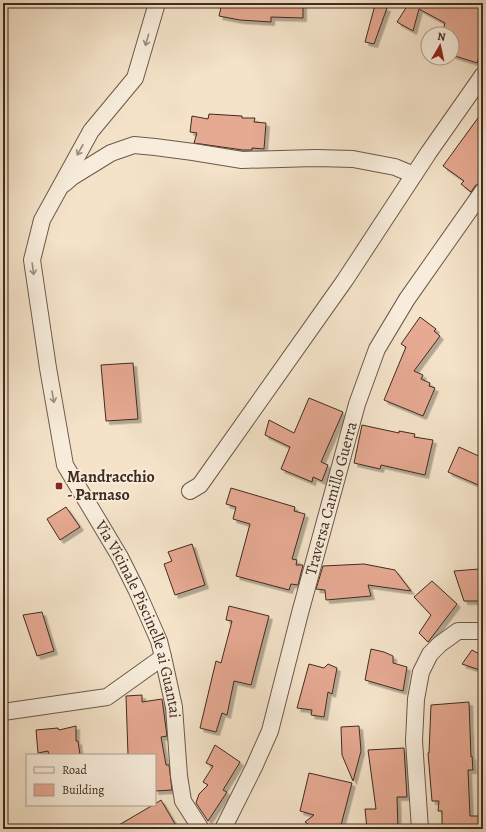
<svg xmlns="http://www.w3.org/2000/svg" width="486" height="832" font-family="Alegreya,serif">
  <defs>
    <filter id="shadow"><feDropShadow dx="3.5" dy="3.5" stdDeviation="0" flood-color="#0004"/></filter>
  </defs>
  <rect width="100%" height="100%" fill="#f4e3c9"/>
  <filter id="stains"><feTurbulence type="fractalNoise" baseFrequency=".005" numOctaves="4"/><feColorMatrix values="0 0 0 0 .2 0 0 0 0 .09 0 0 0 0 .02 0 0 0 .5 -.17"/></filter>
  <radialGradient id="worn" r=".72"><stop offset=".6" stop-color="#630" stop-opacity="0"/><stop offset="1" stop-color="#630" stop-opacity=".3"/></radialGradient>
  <g fill="#e6a992" stroke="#402b20" filter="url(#shadow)">
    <path d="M222 3H303V18L271 17V22L240 20 219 16Z"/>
    <path d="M409 3H483V43L477 63 452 55V34H442L445 23 419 9 413 31 397 22Z"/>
    <path d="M375 5 387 8 374 44 365 42Z"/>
    <path d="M483 111V182L479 183 475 186 471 192 461 184 464 181 443 166Z"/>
    <path d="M209 114 242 116V118H255L254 122 266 123 264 149 252 148V150H243L194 143 197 133 190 132 192 116 208 119Z"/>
    <path d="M420 317 436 329 434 331 440 336 414 371 423 375 421 379 430 383 429 386 435 388 423 416 384 400 406 347 401 344Z"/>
    <path d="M133 363 138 419 106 421 101 365Z"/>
    <path d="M309 398 343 412 321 462 328 465 322 481 313 477 312 482 281 469 290 447 265 435 269 420 294 433Z"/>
    <path d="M362 425 399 433V431L415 434 414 437 433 440 425 475 381 465 380 469 354 463Z"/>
    <path d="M459 447 483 458V487L448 472Z"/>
    <path d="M231 488 295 507 294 511 305 514 292 559 297 560 296 565H303L298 585 291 584 289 590 236 576 250 524 233 519 236 507 226 504Z"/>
    <path d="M66 507 80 527 60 540 47 519Z"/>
    <path d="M192 544 205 585 175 595 164 564 172 561 168 552Z"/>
    <path d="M364 564 395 570 411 591 368 585 371 596 326 600 325 590 316 589 323 566Z"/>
    <path d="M479 569 482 601H464L454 571Z"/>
    <path d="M432 581 457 604 428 642 419 633 431 615 414 597Z"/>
    <path d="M229 606 269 616 251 685 234 681 227 715 222 713 216 732 200 728 216 661 221 663 232 621 226 620Z"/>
    <path d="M42 612 54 651 37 656 23 615Z"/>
    <path d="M371 649 384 652 393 656V663L407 667 403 691 365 680Z"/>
    <path d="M472 650 483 656V671L462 664Z"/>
    <path d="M309 664 324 668 328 664 337 668 332 694 328 692 324 717 311 715 312 710 297 708Z"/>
    <path d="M142 695V702L162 699 167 736 161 737 166 765H169L172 790 155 791V755H128L126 696Z"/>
    <path d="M469 702 471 757 472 756 473 770H468L470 816H483V829H442V811H438L439 801H432L428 753H429L431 705Z"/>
    <path d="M76 726V741H78L80 755H49L48 751 38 753 36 730 58 728 59 730Z"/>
    <path d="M359 726 361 751 353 781 342 755 341 727Z"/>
    <path d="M215 745 240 762 223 790 227 792 208 821 196 803 199 794 208 785 203 782 213 766 206 763Z"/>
    <path d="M404 748 407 797H397L398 829H367L365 809H376L368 750Z"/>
    <path d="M309 773 352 783 340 829H315L305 822 314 815 300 811Z"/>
    <path d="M161 800 178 829H112L153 805H155V804Z"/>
  </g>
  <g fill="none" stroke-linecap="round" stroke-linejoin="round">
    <g stroke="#6d594a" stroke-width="18">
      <g id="minor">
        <path id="s1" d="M157 3 135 78 91 131 42 220 32 260 48 368 65 465 120 557 137 591 159 641 163 657 174 707 179 776 183 801 201 829"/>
        <path d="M64 184 72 177 111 153 134 145 155 147 193 152 242 160 316 158 353 159 395 167 414 175"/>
        <path d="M190 491 200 485 345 280 429 152 483 75"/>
        <path d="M3 712 107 697 163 657"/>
        <path id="s2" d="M224 827 254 767 270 731 300 613 357 404 377 349 407 299 483 191"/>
        <path d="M420 829 414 741 416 699 421 672 430 654 440 644 458 631H483"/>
      </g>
    </g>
    <use href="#minor" stroke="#f8eddc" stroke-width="16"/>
  </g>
  <defs><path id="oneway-shaft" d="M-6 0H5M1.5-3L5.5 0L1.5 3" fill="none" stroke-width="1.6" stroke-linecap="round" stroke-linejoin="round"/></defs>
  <g stroke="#9c8c7e">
    <use href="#oneway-shaft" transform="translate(147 40) rotate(106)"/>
    <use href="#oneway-shaft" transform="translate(80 150) rotate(119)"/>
    <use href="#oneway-shaft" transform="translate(33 269) rotate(82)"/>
    <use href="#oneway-shaft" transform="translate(53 397) rotate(80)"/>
  </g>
  <rect fill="#8f2418" stroke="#f8eddc" stroke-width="1.5" x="55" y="482" width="8" height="8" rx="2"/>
  <g text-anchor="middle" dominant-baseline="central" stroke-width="3.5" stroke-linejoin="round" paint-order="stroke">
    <g font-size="16" font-weight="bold" fill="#402b20" stroke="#f8eddc" text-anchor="start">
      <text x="67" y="477">Mandracchio<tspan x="67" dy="18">- Parnaso</tspan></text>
    </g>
    <g font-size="16" fill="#402b20" stroke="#f8eddc">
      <text stroke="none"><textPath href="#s2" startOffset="347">Traversa Camillo Guerra</textPath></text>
      <text stroke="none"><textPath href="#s1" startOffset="670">Via Vicinale Piscinelle ai Guantai</textPath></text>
    </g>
  </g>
  <rect width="486" height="832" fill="none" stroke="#f4e3c9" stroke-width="16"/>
  <rect x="4" y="4" width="478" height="824" fill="none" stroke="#402b20" stroke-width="2"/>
  <rect x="8" y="8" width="470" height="816" fill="none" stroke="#402b20"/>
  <rect x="26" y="754" width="130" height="52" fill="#f8eddc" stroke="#ae9f91"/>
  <rect x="34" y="767" width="20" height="6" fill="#f8eddc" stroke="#ae9f91"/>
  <text x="62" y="774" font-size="12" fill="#402b20">Road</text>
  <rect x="34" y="784" width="20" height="12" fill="#e6a992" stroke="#ae9f91"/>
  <text x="62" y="794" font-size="12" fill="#402b20">Building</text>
  <g transform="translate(440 46) rotate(9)"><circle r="19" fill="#f8eddc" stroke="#ae9f91"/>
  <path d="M0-3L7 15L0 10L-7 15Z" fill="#8f2418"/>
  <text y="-6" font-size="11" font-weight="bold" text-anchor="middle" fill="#402b20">N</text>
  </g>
  <rect width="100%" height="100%" filter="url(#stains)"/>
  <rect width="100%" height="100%" fill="url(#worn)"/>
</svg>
